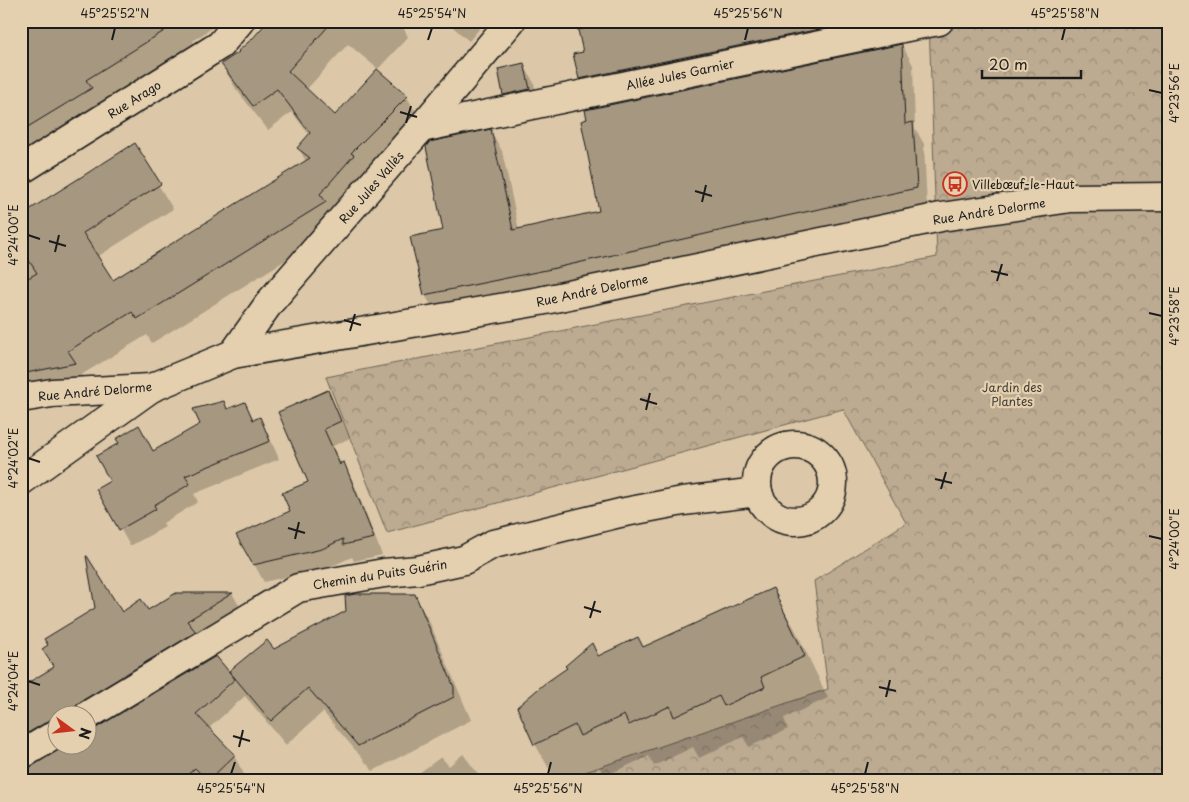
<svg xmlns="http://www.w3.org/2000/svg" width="1189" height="802" font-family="'Playpen Sans',sans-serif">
  <defs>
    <pattern id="park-crowns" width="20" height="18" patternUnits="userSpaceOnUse" patternTransform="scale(1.25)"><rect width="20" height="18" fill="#bcab91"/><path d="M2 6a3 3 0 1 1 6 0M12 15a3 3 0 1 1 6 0" fill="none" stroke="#988a76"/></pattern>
  </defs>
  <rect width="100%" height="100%" fill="#dcc8a8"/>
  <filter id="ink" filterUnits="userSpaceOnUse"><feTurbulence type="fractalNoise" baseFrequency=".02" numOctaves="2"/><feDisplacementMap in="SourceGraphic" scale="10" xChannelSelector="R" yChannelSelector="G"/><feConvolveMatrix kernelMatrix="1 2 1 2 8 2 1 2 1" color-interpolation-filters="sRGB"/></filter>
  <g filter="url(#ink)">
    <path fill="url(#park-crowns)" stroke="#6c6456" d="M929 21H1168V781H570L568 778 828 689 814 581 906 523 843 409 387 533 326 377 937 257Z"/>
    <g fill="#0003">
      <path d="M21 21H222L193 41 194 44 99 103 104 112 21 163Z"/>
      <path d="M269 21H400L408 37 378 69 348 44 306 90 335 117 377 71 407 97 421 121 339 227 152 343 147 335 81 375 88 387 21 400V217L134 145 173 209 97 257 113 282 306 162 299 148 310 136 292 112 268 130 236 89 222 65 241 53Z"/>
      <path d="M446 21H486L469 41Z"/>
      <path d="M627 21H923L590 97 580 79 575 55 584 53Z"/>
      <path d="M902 45 913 65 915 128 924 144 927 208 437 315 425 295 445 231 491 131 502 151 519 230 600 212Z"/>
      <path d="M524 65 534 83 539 108 515 113 504 95Z"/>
      <path d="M327 392 337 409 350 438 333 446 341 464H343L353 481 382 555 354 561 352 557 332 566 264 582 238 535 292 511 310 482Z"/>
      <path d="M224 402 228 410 245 404 255 421 259 419 269 436 279 459 194 494 198 502 163 523 165 527 130 546 98 489 153 452 202 425Z"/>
      <path d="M772 589 796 631 828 698 784 718 788 729 749 747 743 737 699 758 693 747 654 766 649 756 605 776 599 767 569 781H556L535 744 598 657 643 648Z"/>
      <path d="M177 594 233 595 243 612 88 714H58V739L21 761V689L55 668 122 614 147 612Z"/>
      <path d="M414 595 429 621 471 720 373 771 323 712 286 745 245 696 208 729 234 756 244 774 236 781H26L21 773 88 744V732L96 730 234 679 235 678 231 671 274 650Z"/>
      <path d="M463 754 478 774 482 781H408L441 757 449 766Z"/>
    </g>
    <g fill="#a69781" stroke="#1c1c1c">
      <path d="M21 21H180L86 80 92 88 21 131Z"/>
      <path d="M268 21H333L288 71 335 115 377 69 408 96 351 153 354 155 320 194 326 202 137 319 132 312 68 351 76 363 21 374V282L37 273 21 248V215L135 143 161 184 83 233 113 280 310 158 297 148 310 133 277 89 253 106 221 64 239 52 238 51 253 38Z"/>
      <path d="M621 21H858L579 79 573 54 583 52 578 30Z"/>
      <path d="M902 44 905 124 913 122 917 188 754 223 551 269 424 295 410 237 443 230 426 147 429 142 491 129 513 230 599 211 581 121 587 119 585 110Z"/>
      <path d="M524 63 530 89 503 95 498 69Z"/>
      <path d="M328 390 341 421 324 429 340 465V463L344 462 374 538 343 545V539L322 549 253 565 236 535 290 511 282 493 308 482 278 412Z"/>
      <path d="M224 401 227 409 245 402 253 420 260 417 270 441 185 476 190 484 154 505 156 509 119 530 96 489 110 481 96 456 119 443 116 439 139 425 153 451 200 424 193 409Z"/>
      <path d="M86 556H87L122 612 141 599 148 610 176 593H233L187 621 196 632 80 702 75 707 73 714H58V717L50 720 21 737V687L54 667 42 649 48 645 44 639 95 608Z"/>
      <path d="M773 588 805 656 761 677 765 687 724 706 719 696 674 717 670 706 629 725 624 715 580 736 575 725 534 745 517 707 544 684 567 668 565 666 592 643 598 656 638 637 643 647Z"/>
      <path d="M355 594H415L454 687V697L358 746 308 688 271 721 229 671 267 640 274 649 346 611 345 596Z"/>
      <path d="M216 656 235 679 196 714 235 755 208 781 195 768 181 781H30L21 773V771L29 768 68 744H88V730L96 728Z"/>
    </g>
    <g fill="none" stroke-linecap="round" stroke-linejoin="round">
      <g stroke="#1c1c1c" stroke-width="31">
        <g id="minor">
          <path d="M421 128 912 26 939 21"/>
          <path d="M21 170 220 45 240 21"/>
          <path d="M233 354 270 302 421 128 511 21"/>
          <path d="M21 398 52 393 151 388 233 354 540 301 941 217 1071 198 1168 197"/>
          <circle cx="795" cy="483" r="38"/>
          <path d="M21 481 151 388"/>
          <path d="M88 715 298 588 384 573 418 570 464 560 493 544 498 543 620 513 683 501 758 492"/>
          <path d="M21 755 58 733"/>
        </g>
      </g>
      <use href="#minor" stroke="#e4cfae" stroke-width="28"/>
    </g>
  </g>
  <path fill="none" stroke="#1c1c1c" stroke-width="2" d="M112 40 115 28M428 40 432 28M745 40 748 28M1062 40 1065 28M1149 90 1162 93M400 112 417 117M406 123 411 106M695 191 712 196M702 202 706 185M28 235 40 239M49 241 66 246M55 252 59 235M991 271 1008 275M997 281 1002 264M1149 313 1162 316M344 320 361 325M350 331 355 314M640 399 657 404M646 410 650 393M28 458 40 462M935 479 952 483M941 489 946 472M288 528 305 533M1149 536 1162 539M295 539 299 522M584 607 601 612M590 618 595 601M28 681 40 685M879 687 896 691M886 697 890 680M233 736 250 741M239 747 243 730M231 774 235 762M548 774 551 762M865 774 868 762"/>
  <defs>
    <g id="bus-ring" transform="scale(1.25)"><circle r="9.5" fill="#e4cfae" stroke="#c8321e" stroke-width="1.5"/><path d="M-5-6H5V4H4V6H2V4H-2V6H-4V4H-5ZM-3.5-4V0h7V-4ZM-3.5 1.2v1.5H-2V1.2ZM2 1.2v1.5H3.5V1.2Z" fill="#c8321e"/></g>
  </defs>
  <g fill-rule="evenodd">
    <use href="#bus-ring" x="955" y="184"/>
  </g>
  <g text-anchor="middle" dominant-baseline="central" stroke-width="4.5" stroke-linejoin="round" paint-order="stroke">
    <g font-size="12" fill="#1c1c1c" stroke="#e4cfae">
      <text transform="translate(680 74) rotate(-12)">Allée Jules Garnier</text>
      <text transform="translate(134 99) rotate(-32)">Rue Arago</text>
      <text transform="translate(371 187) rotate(-49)">Rue Jules Vallès</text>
      <text transform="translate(989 211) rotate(-9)">Rue André Delorme</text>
      <text transform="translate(592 290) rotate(-12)">Rue André Delorme</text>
      <text transform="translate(95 391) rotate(-5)">Rue André Delorme</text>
      <text transform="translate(380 574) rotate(-9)">Chemin du Puits Guérin</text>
    </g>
    <g font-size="12" fill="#1c1c1c" stroke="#e4cfae" text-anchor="start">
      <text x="972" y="184">Villebœuf-le-Haut</text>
    </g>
    <g font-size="12" fill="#444039" stroke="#e4cfae">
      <text x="1012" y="387">Jardin des<tspan x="1012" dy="14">Plantes</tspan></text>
    </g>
  </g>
  <rect width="1189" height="802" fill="none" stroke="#e4cfae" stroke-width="55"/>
  <g transform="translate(72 730) rotate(105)"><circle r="24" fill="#e4cfae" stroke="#948774"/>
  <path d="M0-4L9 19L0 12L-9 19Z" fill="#c8321e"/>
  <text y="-8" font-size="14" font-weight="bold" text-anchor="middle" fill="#1c1c1c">N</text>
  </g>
  <path d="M982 70v8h99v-8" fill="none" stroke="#1c1c1c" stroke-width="2.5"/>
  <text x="989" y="70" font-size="15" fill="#1c1c1c" stroke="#e4cfae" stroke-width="4" paint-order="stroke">20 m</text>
  <rect x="28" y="28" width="1134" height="746" fill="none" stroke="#1c1c1c" stroke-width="2"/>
  <g font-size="12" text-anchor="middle" fill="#1c1c1c">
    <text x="115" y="18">45°25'52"N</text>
    <text x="432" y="18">45°25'54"N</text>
    <text x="748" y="18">45°25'56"N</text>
    <text x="1065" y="18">45°25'58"N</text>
    <text transform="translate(1175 93) rotate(-90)" y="4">4°23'56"E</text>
    <text transform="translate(14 235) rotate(-90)" y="4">4°24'00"E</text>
    <text transform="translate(1175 316) rotate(-90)" y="4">4°23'58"E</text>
    <text transform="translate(14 458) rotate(-90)" y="4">4°24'02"E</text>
    <text transform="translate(1175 539) rotate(-90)" y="4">4°24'00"E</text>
    <text transform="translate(14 681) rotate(-90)" y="4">4°24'04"E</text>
    <text x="231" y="793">45°25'54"N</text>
    <text x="548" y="793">45°25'56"N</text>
    <text x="865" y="793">45°25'58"N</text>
  </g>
</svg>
